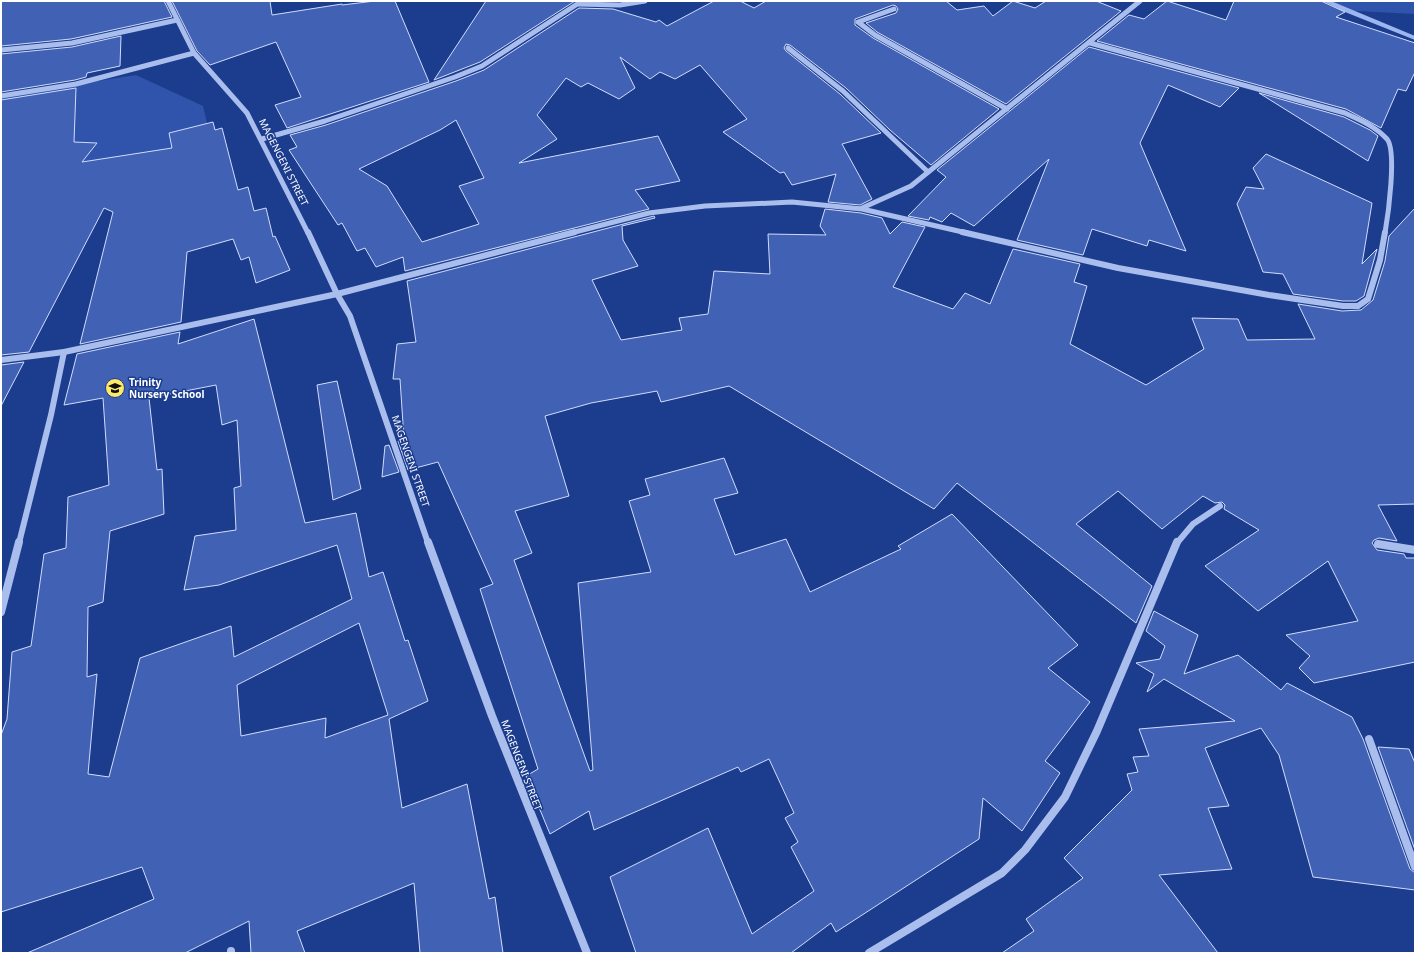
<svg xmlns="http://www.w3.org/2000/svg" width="1416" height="954" font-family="'Noto Sans',sans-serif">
  <rect width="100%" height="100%" fill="#1c3c8e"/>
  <g fill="#3054ac">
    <path d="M1260 1H1415V14L1279 7Z"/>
    <path d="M136 75 203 106 215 157 1 241V96Z"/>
  </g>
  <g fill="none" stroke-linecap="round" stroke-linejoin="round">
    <path fill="#9db6ef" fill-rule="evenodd" d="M1323 1H1331L1415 36V40L1345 12Z"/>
  </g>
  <g fill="#4162b4" stroke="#d0dcfa" fill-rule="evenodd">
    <path d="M1 1H164L172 17 71 39 1 46Z"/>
    <path d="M172 1H270L272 15 342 4V5L375 1H395L429 82 287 128 275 105 301 97 276 42 210 65 197 51Z"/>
    <path d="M486 1H575L480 62 434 80Z"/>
    <path d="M714 1H740L754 8 766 1H946L957 10 984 6 993 16 1013 1 1035 8 1046 1H1096L1121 11 1006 104 877 32 866 23 896 13 898 9 896 6 893 5 855 19V25L873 38 999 109 931 165 890 130 846 88 790 45 786 44 784 48 786 51 840 94 881 133 842 144 872 199 860 205 828 202 836 174 792 185 784 172 780 173 723 132 747 119 700 65 675 79 660 72 650 79 620 57 635 88 619 99 588 83 581 87 566 78 537 115 557 139 519 163 658 136 680 181 635 190 649 209 405 271 403 257 376 267 365 248 357 251 342 223 338 225 289 150 297 147 290 135 326 125 456 81 484 70 579 8 613 9 656 22 659 20 667 26ZM456 120 484 178 459 186 479 224 422 242 387 186 359 169 440 130Z"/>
    <path d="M1167 1 1226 20 1234 1H1321L1345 12 1336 17 1415 43V72L1406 91 1398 89 1381 128 1346 109 1097 41 1129 15 1144 19Z"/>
    <path d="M121 36 120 66 87 73 86 77 75 80 1 92V54L72 47Z"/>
    <path d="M1089 47 1239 88 1220 107 1168 85 1140 143 1186 251 1149 240 1147 246 1092 229 1083 255 1017 240 1049 159 974 226 951 213 942 222 930 217 929 220 908 216 946 177 937 170Z"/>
    <path d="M76 88 74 142 97 143 82 162 172 148 169 133 213 122 215 130 222 128 238 190 248 187 254 211 266 208 273 237 275 236 290 270 256 283 249 257 241 260 233 239 187 252 181 322 80 344 113 212 104 208 29 352 1 355V100Z"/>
    <path d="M1259 93 1344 117 1370 130 1378 136 1368 161Z"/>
    <path d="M1266 154 1372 203 1362 264 1377 249 1364 296 1356 301H1343L1293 294 1283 274 1263 272 1237 204 1246 187 1264 189 1253 168Z"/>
    <path d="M1415 208V504L1378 505 1397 541 1379 538 1374 540 1372 543 1377 550 1404 554 1406 558H1415V662L1314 683 1299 668 1310 656 1286 635 1358 621 1328 561 1258 611 1205 566 1259 530 1224 509 1225 505 1222 502 1215 503 1203 496 1162 529 1118 491 1076 524 1152 586 1136 623 957 483 934 509 729 386 661 402 657 391 591 403 545 416 569 496 515 511 532 553 514 560 590 771 593 770 578 583 651 572 629 501 650 495 645 479 724 458 738 493 714 499 735 555 786 539 810 592 901 549 898 546 952 514 1078 645 1048 668 1090 702 1045 761 1060 773 1022 831 983 798 979 839 836 932 831 923 791 953H636L610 877 708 828 752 934 814 891 791 847 798 842 785 818 794 813 769 759 741 772 738 767 594 830 589 811 550 834 526 776 538 769 480 589 493 584 438 462 408 470 398 441 404 439 400 379H393L397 344 416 342 407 281 654 216 655 218 622 226 623 240 638 266 592 280 621 340 682 330 679 318 708 314 714 271 770 274 768 234 826 235 820 226 825 209 861 213 882 218 890 234 902 222 925 227 893 287 953 309 965 293 990 304 1013 249 1080 264 1074 282 1087 286 1070 344 1146 385 1204 349 1192 318 1238 319 1247 340 1315 339 1298 304 1342 311 1361 310 1373 300 1385 261 1389 236Z"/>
    <path d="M254 319 305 523 356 513 369 577 383 572 405 641 408 640 428 701 389 719 402 808 467 784 489 899 495 897 503 953H420L414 883 297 931 305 953H251L249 921 185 953H27L154 899 142 867 1 912V735L7 719 12 652 31 646 44 554 66 548 68 497 109 485 103 398 64 405 77 354 180 332 178 344ZM216 385 222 425 237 420 241 486 234 488 236 530 195 536 184 590 219 585 337 545 352 599 234 657 231 626 140 658 109 777 88 774 97 674 87 677 88 607 103 602 110 531 164 514 162 469 157 470 149 398ZM359 623 388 715 325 738 326 718 241 736 237 685Z"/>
    <path d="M24 362 1 406V365Z"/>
    <path d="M337 381 361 489 333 500 317 385Z"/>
    <path d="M389 445 399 472 382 477 385 446Z"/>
    <path d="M1154 611 1198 635 1184 674 1238 655 1281 690 1287 683 1352 717 1363 739 1410 869 1415 873V890L1313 877 1279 755 1261 728 1205 748 1229 806 1208 808 1232 869 1159 875 1218 953H1002L1034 931 1026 919 1083 878 1064 858 1132 790 1127 774 1138 772 1133 757 1149 756 1139 729 1235 721 1164 679 1147 692 1154 674 1136 663 1160 659 1165 646 1146 631Z"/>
    <path d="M1378 747 1409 749 1415 763V850Z"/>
  </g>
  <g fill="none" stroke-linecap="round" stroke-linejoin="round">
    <g stroke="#aabeed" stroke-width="5">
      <path d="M168 1 194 53 247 113 308 233"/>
      <path d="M578 4 620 5 645 1"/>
      <path d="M894 9 858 22 875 35 1007 109"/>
      <path d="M1090 43 1345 113C1360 120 1375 126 1387 139 1397 151 1388 216 1385 233"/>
      <path d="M788 48 843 91 928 172"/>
      <path d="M1 50 72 43 177 20"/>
      <path d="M1 96 76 84 194 53"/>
      <path d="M262 139 325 121 455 77 482 66 582 1"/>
      <path d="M862 208 911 186 1140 1"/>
      <path d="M571 233 649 213 705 206 792 202 862 209 967 233"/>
    </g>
    <g stroke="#aabeed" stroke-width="6">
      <path d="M308 232 337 294 350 316 428 543"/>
      <path d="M962 232 1118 268 1269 295 1343 306H1358L1368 299 1380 260 1385 232"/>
      <path d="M1 360 64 352 337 294 575 232"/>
      <path d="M19 543 51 415 64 352"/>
      <path d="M1177 543 1193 524 1220 506"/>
    </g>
    <g stroke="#aabeed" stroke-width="8">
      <path d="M428 542 492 716 587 953"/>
      <path d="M1378 544 1415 550"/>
      <path d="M1 612 19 542"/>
      <path d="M1369 739 1415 867"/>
      <path d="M231 951V953"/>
      <path d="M869 953 1002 873 1025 850 1065 797 1097 731 1177 542"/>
    </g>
  </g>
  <defs>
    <g id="school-disc" transform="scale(1)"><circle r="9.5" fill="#fdea68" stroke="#1c3c8e"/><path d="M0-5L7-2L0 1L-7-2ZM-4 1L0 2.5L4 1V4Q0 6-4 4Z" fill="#111"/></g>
  </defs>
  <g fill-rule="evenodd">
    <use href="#school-disc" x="115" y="388"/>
  </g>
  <g text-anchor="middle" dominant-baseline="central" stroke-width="3" stroke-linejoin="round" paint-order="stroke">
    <g font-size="10" fill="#fff" stroke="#1c3c8e">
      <text transform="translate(284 162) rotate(63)">MAGENGENI STREET</text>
      <text transform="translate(411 461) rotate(71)">MAGENGENI STREET</text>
      <text transform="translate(522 765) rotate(69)">MAGENGENI STREET</text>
    </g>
    <g font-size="10" font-weight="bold" fill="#fff" stroke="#1c3c8e" text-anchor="start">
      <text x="129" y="382">Trinity<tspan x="129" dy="12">Nursery School</tspan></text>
    </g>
  </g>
  <rect width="1416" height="954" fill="none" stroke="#ffffff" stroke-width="4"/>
</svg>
